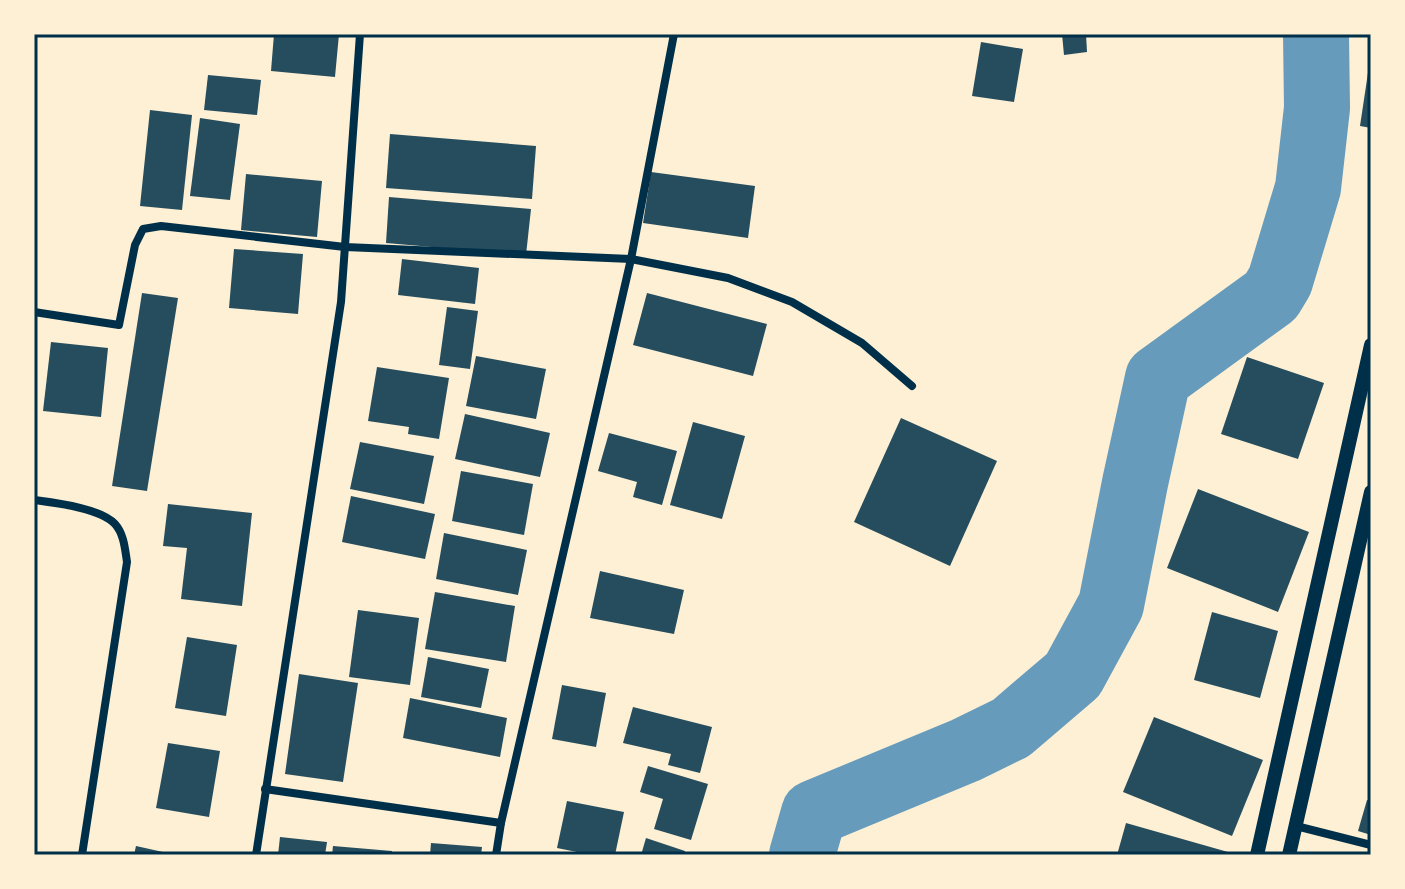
<svg xmlns="http://www.w3.org/2000/svg" width="1405" height="889" font-family="'Sofia Sans Condensed',sans-serif">
  <rect width="100%" height="100%" fill="#fdf0d5"/>
  <g fill="none" stroke-linecap="round" stroke-linejoin="round">
    <path stroke="#669bbc" stroke-width="66" d="M802 855 814 813 966 750 1011 728 1073 675 1111 605 1135 483 1158 378 1271 296 1280 281 1308 188 1317 108 1316 34"/>
  </g>
  <g fill="#264d5e">
    <path d="M274 34H339L335 77 271 71Z"/>
    <path d="M1062 34H1086L1087 52 1064 55Z"/>
    <path d="M981 42 1023 49 1014 102 972 96Z"/>
    <path d="M1369 66H1371V128L1360 126Z"/>
    <path d="M208 75 261 80 257 115 204 110Z"/>
    <path d="M150 110 192 115 182 210 140 206Z"/>
    <path d="M200 118 240 124 230 200 190 196Z"/>
    <path d="M390 134 536 146 532 199 386 188Z"/>
    <path d="M651 172 755 186 748 238 643 223Z"/>
    <path d="M246 174 322 181 317 237 241 230Z"/>
    <path d="M389 197 531 209 526 255 386 243Z"/>
    <path d="M234 249 303 254 298 314 229 308Z"/>
    <path d="M402 259 479 268 475 304 398 295Z"/>
    <path d="M142 293 178 298 147 491 112 486Z"/>
    <path d="M647 293 767 324 753 376 633 345Z"/>
    <path d="M447 307 478 311 470 369 439 365Z"/>
    <path d="M51 342 108 348 101 417 43 411Z"/>
    <path d="M476 356 546 369 536 419 466 406Z"/>
    <path d="M1247 357 1324 383 1298 459 1221 434Z"/>
    <path d="M377 367 449 378 439 439 408 434 409 427 368 421Z"/>
    <path d="M465 414 550 433 540 477 455 459Z"/>
    <path d="M901 418 997 461 950 566 854 522Z"/>
    <path d="M693 422 745 436 722 519 670 505Z"/>
    <path d="M609 433 677 451 662 505 633 497 637 482 598 471Z"/>
    <path d="M360 442 434 456 424 504 350 489Z"/>
    <path d="M461 471 533 484 524 535 452 521Z"/>
    <path d="M1198 489 1309 532 1278 612 1167 568Z"/>
    <path d="M351 496 435 514 425 559 342 542Z"/>
    <path d="M168 504 252 513 242 606 181 599 187 548 163 546Z"/>
    <path d="M444 533 527 550 518 595 436 579Z"/>
    <path d="M600 571 684 590 674 634 590 618Z"/>
    <path d="M435 592 515 606 506 662 425 649Z"/>
    <path d="M358 610 419 618 410 685 349 677Z"/>
    <path d="M1212 612 1278 631 1260 698 1194 680Z"/>
    <path d="M187 637 237 645 226 716 175 708Z"/>
    <path d="M428 657 489 669 481 708 421 697Z"/>
    <path d="M299 674 358 683 343 782 285 774Z"/>
    <path d="M562 685 606 693 596 747 552 739Z"/>
    <path d="M410 698 507 718 500 757 403 738Z"/>
    <path d="M633 707 712 727 700 773 668 765 671 754 623 743Z"/>
    <path d="M1154 717 1263 760 1232 836 1123 792Z"/>
    <path d="M168 743 220 751 209 817 156 808Z"/>
    <path d="M648 766 708 784 691 840 654 829 663 799 640 792Z"/>
    <path d="M1367 800 1371 801V835L1358 831Z"/>
    <path d="M567 801 624 812 615 855H592L557 848Z"/>
    <path d="M1126 823 1235 854 1234 855H1117Z"/>
    <path d="M280 837 327 842 325 855H278Z"/>
    <path d="M646 838 685 851 684 855H641Z"/>
    <path d="M431 843 482 847 481 855H430Z"/>
    <path d="M136 846 172 854V855H134Z"/>
    <path d="M333 846 392 851V855H332Z"/>
  </g>
  <g fill="none" stroke-linecap="round" stroke-linejoin="round">
    <g stroke="#003049" stroke-width="8">
      <path d="M34 312 119 325 135 245 143 229 161 226 345 247 631 259 728 278 792 302 862 343 912 386"/>
      <path d="M34 500C56 503 100 508 115 524 124 534 125 549 127 562L82 855"/>
      <path d="M265 789 501 823"/>
      <path d="M1296 826 1371 845"/>
      <path d="M256 855 341 302 360 34"/>
      <path d="M496 855 501 823 631 259 674 34"/>
    </g>
    <g stroke="#003049" stroke-width="14">
      <path d="M1257 855 1371 345"/>
      <path d="M1289 855 1371 492"/>
    </g>
  </g>
  <rect width="1405" height="889" fill="none" stroke="#fdf0d5" stroke-width="72"/>
  <rect x="36" y="36" width="1333" height="817" fill="none" stroke="#003049" stroke-width="3"/>
</svg>
